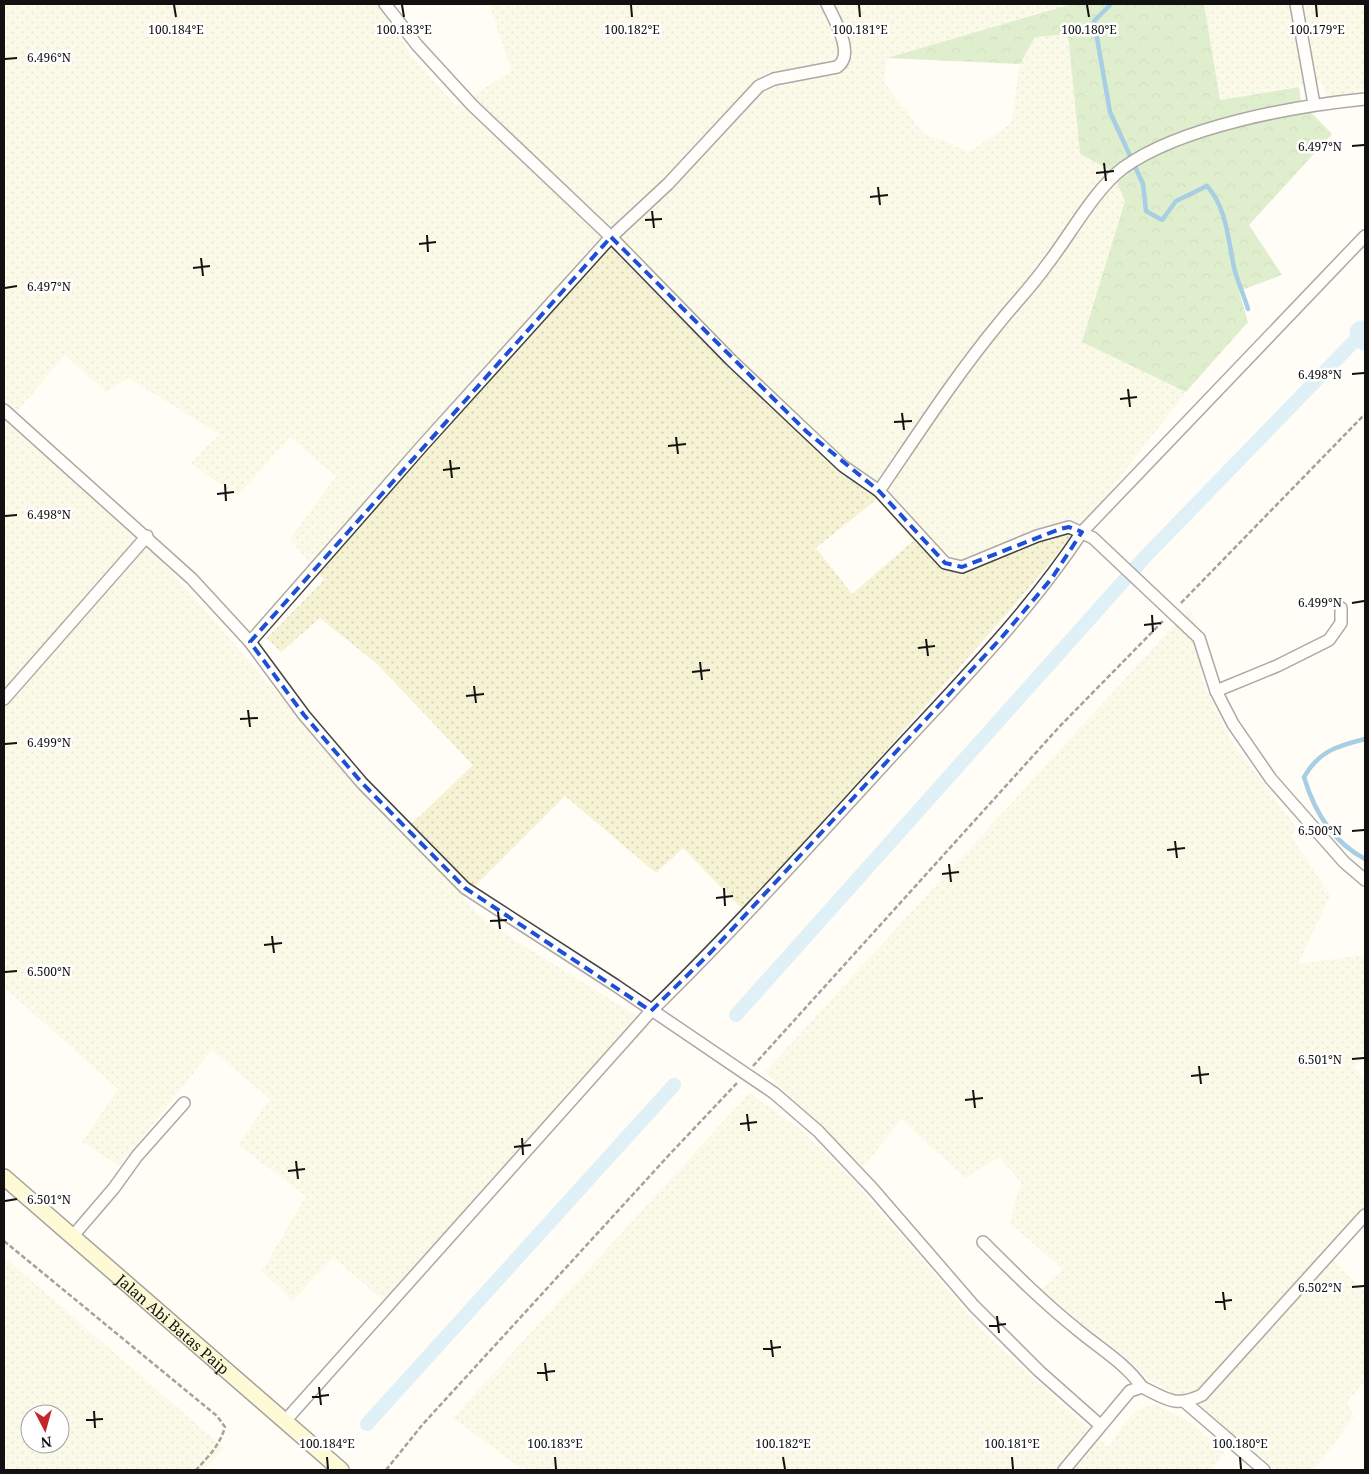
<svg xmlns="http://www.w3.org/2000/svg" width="1369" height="1474" font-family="'Noto Serif',serif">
  <defs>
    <pattern id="farmland-dots" width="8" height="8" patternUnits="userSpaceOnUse" patternTransform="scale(1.25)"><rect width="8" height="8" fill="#f6f3d4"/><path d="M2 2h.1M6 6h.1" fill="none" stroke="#d2cfb5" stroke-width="1.8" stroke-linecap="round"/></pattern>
    <pattern id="forest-crowns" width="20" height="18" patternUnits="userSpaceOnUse" patternTransform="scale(1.25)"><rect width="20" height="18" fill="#b9dc9c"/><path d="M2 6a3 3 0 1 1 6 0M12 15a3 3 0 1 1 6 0" fill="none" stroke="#9ebc85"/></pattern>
  </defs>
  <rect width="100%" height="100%" fill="#fffdf5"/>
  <g fill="url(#farmland-dots)" fill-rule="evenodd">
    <path d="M4 4H378L413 58 456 106 512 71 489 4H1072L887 58 884 82 923 133 970 152 1011 123 1020 64 1035 37 1068 34 1080 154 1112 171 1125 201 1083 342 1186 392 1097 507 1011 609 744 911 683 848 656 873 565 796 463 898 486 922 650 1024 392 1308 333 1257 293 1301 262 1271 306 1196 238 1145 270 1099 212 1050 119 1166 82 1142 118 1089 4 987ZM65 355 106 392 128 378 220 434 191 463 237 496 290 437 336 476 290 539 324 580 267 638 281 652 320 618 377 664 473 765 401 834 142 539 8 422ZM877 499 913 541 852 594 816 548Z"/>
    <path d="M1204 4H1365V91L1326 97 1322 82 1220 100Z"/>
    <path d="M1189 609 1197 623 1202 680 1229 738 1296 827 1291 836 1330 895 1298 964 1365 955V1053L1355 1067 1365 1082V1211L1325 1252 1365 1292V1381L1347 1402 1354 1417 1314 1470H1275L1186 1400 1151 1381 1127 1358 1039 1291 1063 1270 1010 1223 1021 1182 999 1157 965 1178 901 1119 863 1168 765 1072Z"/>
    <path d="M749 1093 798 1127 853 1181 985 1333 1108 1447 1134 1412 1153 1404 1189 1421 1224 1452 1211 1470H523L453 1418Z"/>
    <path d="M4 1257 224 1448 204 1470H4ZM30 1414H60V1444H30Z"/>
  </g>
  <path fill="url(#forest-crowns)" d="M1072 4H1204L1220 100 1299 87 1301 102 1332 134 1249 225 1282 275 1239 291 1248 322 1186 392 1082 342 1125 201 1112 171 1080 154 1068 34 1035 37 1020 64 887 58Z"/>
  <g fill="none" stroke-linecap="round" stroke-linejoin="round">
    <g stroke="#3f96cf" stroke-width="4.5">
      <path d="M1111 4 1094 21 1110 112 1143 184 1146 211 1162 220 1176 201 1207 186C1227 208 1228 240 1234 267 1237 281 1244 295 1248 309"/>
      <path d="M1365 739C1337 746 1319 751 1304 777 1314 811 1333 842 1365 859"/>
    </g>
    <g stroke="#b9e0f7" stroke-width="14">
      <path d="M736 1015 1145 557 1365 330"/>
      <path d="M367 1424 674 1085"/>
    </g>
    <path stroke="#b9e0f7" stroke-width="25" d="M1362 333 1365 338"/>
    <g stroke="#444" stroke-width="14">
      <g id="minor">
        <path d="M385 4 417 45 472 105 611 237 731 360 807 432 843 466 879 491 945 563 962 567 1037 536 1069 527 1093 538 1199 638 1216 691 1233 724 1271 779 1344 862 1365 880"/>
        <path d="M1296 4 1314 104"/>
        <path d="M4 410 192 579 250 642 304 715 362 783 465 888 615 985 774 1093 818 1131 872 1188 974 1306 1039 1371 1100 1425"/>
        <path d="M879 491C918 434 956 375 1000 322 1015 303 1032 286 1046 266 1069 237 1094 190 1123 168 1181 126 1295 106 1365 99"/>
        <path d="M250 642 423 445 611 237 668 184 759 86 774 79 837 67C856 55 834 19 827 4"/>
        <path d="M1216 691 1277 666 1329 640 1341 623V608"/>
        <path d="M4 699 147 536"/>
        <path d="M72 1237 114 1188 137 1156 184 1103"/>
        <path d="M983 1242C1014 1273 1045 1304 1079 1331 1102 1350 1125 1363 1142 1387"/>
        <path d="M1186 1403 1264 1470"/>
        <path d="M285 1421 651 1011C734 930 811 844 889 759 957 685 1027 615 1082 532L1365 236"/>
        <path d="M1064 1470 1130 1391 1142 1387C1167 1399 1175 1408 1202 1395L1365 1215"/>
      </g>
    </g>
    <g stroke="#333" stroke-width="18">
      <g id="secondary">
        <path id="s1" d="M4 1177 341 1470"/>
      </g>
    </g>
    <g stroke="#333" stroke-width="2.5" stroke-dasharray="5 2.5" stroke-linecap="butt">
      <path d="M1181 603 1365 414"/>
      <path d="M753 1066 1060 726 1164 620"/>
      <path d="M4 1241 217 1416 225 1427C220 1445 208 1457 196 1470"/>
      <path d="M386 1470 423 1424 669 1155 737 1083"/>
    </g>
    <use href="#minor" stroke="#fff" stroke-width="11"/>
    <use href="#secondary" stroke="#fff6b0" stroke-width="15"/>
  </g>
  <path d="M0 0H1369V1474H0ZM611 237 807 432 879 491 945 563 962 567 1060 529 1069 527 1082 532 1052 578 1002 637 711 952 651 1011 465 888 362 783 304 715 250 642Z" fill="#fffdf5" fill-opacity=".55" fill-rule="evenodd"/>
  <path fill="none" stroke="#1d4ed8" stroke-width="4" stroke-dasharray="10 6" stroke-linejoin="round" d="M611 237 807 432 879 491 945 563 962 567 1060 529 1069 527 1082 532 1052 578 1002 637 711 952 651 1011 465 888 362 783 304 715 250 642Z"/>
  <path fill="none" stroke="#111" stroke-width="2" d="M174 5 176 17M402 5 404 17M631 5 632 17M859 5 860 17M1087 5 1089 17M1316 5 1317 17M5 59 17 58M1352 146 1364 145M1104 163 1106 181M1096 173 1114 171M878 187 880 205M870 197 888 195M652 211 654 228M645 220 662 219M427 235 428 252M419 244 436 242M201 258 203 276M193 268 210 266M5 288 17 286M1352 374 1364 373M1128 389 1130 407M1120 399 1137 397M902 413 904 430M894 422 912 421M676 437 678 454M668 446 686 444M450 460 452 478M443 470 460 468M225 484 226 501M217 494 234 492M5 516 17 515M1352 603 1364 601M1152 615 1153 632M1144 625 1161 623M926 639 928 656M918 648 935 646M700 662 702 680M692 672 710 670M474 686 476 703M466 696 484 694M248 710 250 727M240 719 258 718M5 744 17 743M1352 831 1364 830M1175 841 1177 858M1167 850 1185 848M949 864 951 882M942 874 959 872M724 888 725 906M716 898 733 896M498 912 500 929M490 921 507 920M272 936 274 953M264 945 282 943M5 972 17 971M1352 1059 1364 1058M1199 1066 1201 1084M1191 1076 1209 1074M973 1090 975 1108M965 1100 983 1098M747 1114 749 1131M740 1124 757 1122M522 1138 523 1155M514 1147 531 1145M296 1161 298 1179M288 1171 305 1169M5 1201 17 1199M1352 1287 1364 1286M1223 1292 1225 1310M1215 1302 1232 1300M997 1316 999 1333M989 1326 1006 1324M771 1340 773 1357M763 1349 781 1347M545 1363 547 1381M537 1373 555 1371M319 1387 321 1405M312 1397 329 1395M94 1411 95 1428M86 1420 103 1419M327 1457 328 1469M555 1457 556 1469M783 1457 785 1469M1012 1457 1013 1469M1240 1457 1241 1469"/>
  <g text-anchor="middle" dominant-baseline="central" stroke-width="5" stroke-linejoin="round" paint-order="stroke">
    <g font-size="15" fill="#111" stroke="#fff">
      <text stroke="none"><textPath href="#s1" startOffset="224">Jalan Abi Batas Paip</textPath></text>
    </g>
  </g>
  <g font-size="12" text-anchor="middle" fill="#111" stroke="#fff" stroke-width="5" stroke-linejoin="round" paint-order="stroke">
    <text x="176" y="34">100.184°E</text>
    <text x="404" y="34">100.183°E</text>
    <text x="632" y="34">100.182°E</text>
    <text x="860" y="34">100.181°E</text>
    <text x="1089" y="34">100.180°E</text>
    <text x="1317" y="34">100.179°E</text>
    <text x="49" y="62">6.496°N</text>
    <text x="1320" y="151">6.497°N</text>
    <text x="49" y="291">6.497°N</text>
    <text x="1320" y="379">6.498°N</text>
    <text x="49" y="519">6.498°N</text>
    <text x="1320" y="607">6.499°N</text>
    <text x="49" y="747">6.499°N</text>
    <text x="1320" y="835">6.500°N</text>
    <text x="49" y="976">6.500°N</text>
    <text x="1320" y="1064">6.501°N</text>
    <text x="49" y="1204">6.501°N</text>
    <text x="1320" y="1292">6.502°N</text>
    <text x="327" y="1448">100.184°E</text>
    <text x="555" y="1448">100.183°E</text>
    <text x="783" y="1448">100.182°E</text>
    <text x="1012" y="1448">100.181°E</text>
    <text x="1240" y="1448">100.180°E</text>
  </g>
  <rect width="1369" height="1474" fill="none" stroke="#111111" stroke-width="10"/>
  <g transform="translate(45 1429) rotate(174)"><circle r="24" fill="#ffffff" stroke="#a0a0a0"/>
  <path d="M0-4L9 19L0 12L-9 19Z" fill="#c4262e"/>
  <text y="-8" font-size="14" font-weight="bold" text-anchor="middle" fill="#111111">N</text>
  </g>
</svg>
